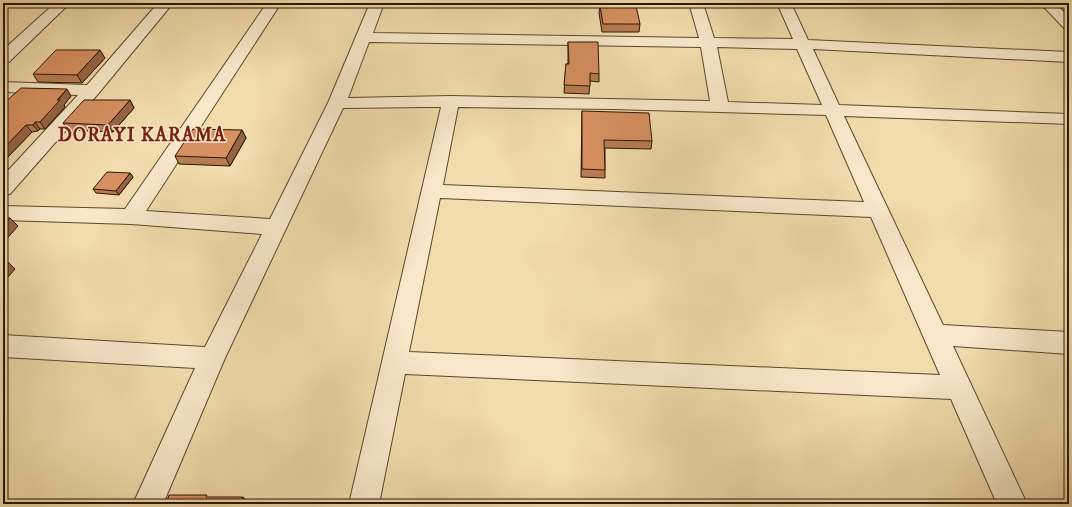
<svg xmlns="http://www.w3.org/2000/svg" width="1072" height="507" font-family="'IM FELL DW Pica',serif">
  <rect width="100%" height="100%" fill="#f2dbac"/>
  <filter id="stains"><feTurbulence type="fractalNoise" baseFrequency=".005" numOctaves="4"/><feColorMatrix values="0 0 0 0 .2 0 0 0 0 .09 0 0 0 0 .02 0 0 0 .5 -.17"/></filter>
  <radialGradient id="worn" r=".72"><stop offset=".6" stop-color="#630" stop-opacity="0"/><stop offset="1" stop-color="#630" stop-opacity=".3"/></radialGradient>
  <g fill="none" stroke-linecap="round" stroke-linejoin="round">
    <g stroke="#5c472c" stroke-width="2">
      <g id="minor">
        <path d="M55 3H70L9 62 3 64V50Z"/>
        <path d="M158 3H173L98 94 10 194 3 196V176L78 95 3 92V82L87 85Z"/>
        <path d="M267 3H281L146 211 270 219 328 103 370 3H384L373 33 699 38 689 3H703L714 38 793 39 777 3H791L808 40 1069 52V62L813 49 839 105 1069 114V124L844 116 943 325 1069 332V354L953 346 1027 504H997L951 399 405 374 379 504H349L441 107H428L343 108 225 358 163 504H133L195 368 3 357V335L205 347 262 234 131 224 3 220V206L125 209ZM369 42 701 47 710 101 451 96 348 98ZM717 47 797 49 822 105 728 102ZM458 107 612 109 826 115 864 202 443 185ZM440 198 871 217 940 375 409 352Z"/>
        <path d="M1040 3H1055L1069 17V29L1064 28Z"/>
      </g>
    </g>
    <use href="#minor" fill="#f7e8c9" fill-rule="evenodd"/>
  </g>
  <g fill="#b87c53" stroke="#2a1601">
    <path d="M600 6 640 24 639 32H602L599 13Z"/>
    <path d="M568 42 599 74V82L590 81 589 94 564 93 566 64H568Z"/>
    <path d="M105 58 82 83 38 82 33 74Z"/>
    <path d="M71 96 64 105 65 107 45 129H40L38 131 32 132 3 162V104Z"/>
    <path d="M130 100 134 108 113 132 68 130 63 123Z"/>
    <path d="M582 111 652 141 651 149 605 148V178L581 177Z"/>
    <path d="M242 130 246 138 230 166 179 164 175 156Z"/>
    <path d="M130 173 133 177 119 195 96 193 93 189Z"/>
  </g>
  <g fill="#966544" stroke="#2a1601">
    <path d="M100 50 105 58 82 83 77 75Z"/>
    <path d="M67 89 71 96 64 105 65 107 45 129 40 122Z"/>
    <path d="M130 100 134 108 113 132 108 125Z"/>
    <path d="M35 122 40 129 38 131 33 125Z"/>
    <path d="M26 125 32 132 3 162V149Z"/>
    <path d="M242 130 246 138 230 166 226 158Z"/>
    <path d="M130 173 133 177 119 195 116 191Z"/>
    <path d="M10 218 18 226 3 243V226Z"/>
    <path d="M7 261 15 269 3 283V265Z"/>
    <path d="M243 497 250 504H241Z"/>
  </g>
  <g fill="#d69061" stroke="#2a1601">
    <path d="M600 6H636L640 24H603Z"/>
    <path d="M568 42H598L599 74 590 73V86L564 85 566 64H569Z"/>
    <path d="M56 50H100L77 75 33 74Z"/>
    <path d="M21 88 67 89 57 100H60L40 122H35L33 125H26L3 149V104Z"/>
    <path d="M84 100H130L108 125 63 123Z"/>
    <path d="M582 111 649 113 652 141 604 140 605 170 582 169Z"/>
    <path d="M193 129 242 130 226 158 175 156Z"/>
    <path d="M107 172 130 173 116 191 93 189Z"/>
    <path d="M3 217 10 218 3 226Z"/>
    <path d="M3 260 7 261 3 265Z"/>
    <path d="M169 495H207L206 497H243L241 504H166Z"/>
  </g>
  <g text-anchor="middle" dominant-baseline="central" stroke-width="3" stroke-linejoin="round" paint-order="stroke">
    <g font-size="19" font-weight="bold" letter-spacing="1" fill="#7a1f14" stroke="#f7e8c9">
      <text x="142" y="135">DORAYI KARAMA</text>
    </g>
  </g>
  <rect width="1072" height="507" fill="none" stroke="#f2dbac" stroke-width="16"/>
  <rect x="4" y="4" width="1064" height="499" fill="none" stroke="#2a1601" stroke-width="2"/>
  <rect x="8" y="8" width="1056" height="491" fill="none" stroke="#2a1601"/>
  <rect width="100%" height="100%" filter="url(#stains)"/>
  <rect width="100%" height="100%" fill="url(#worn)"/>
</svg>
